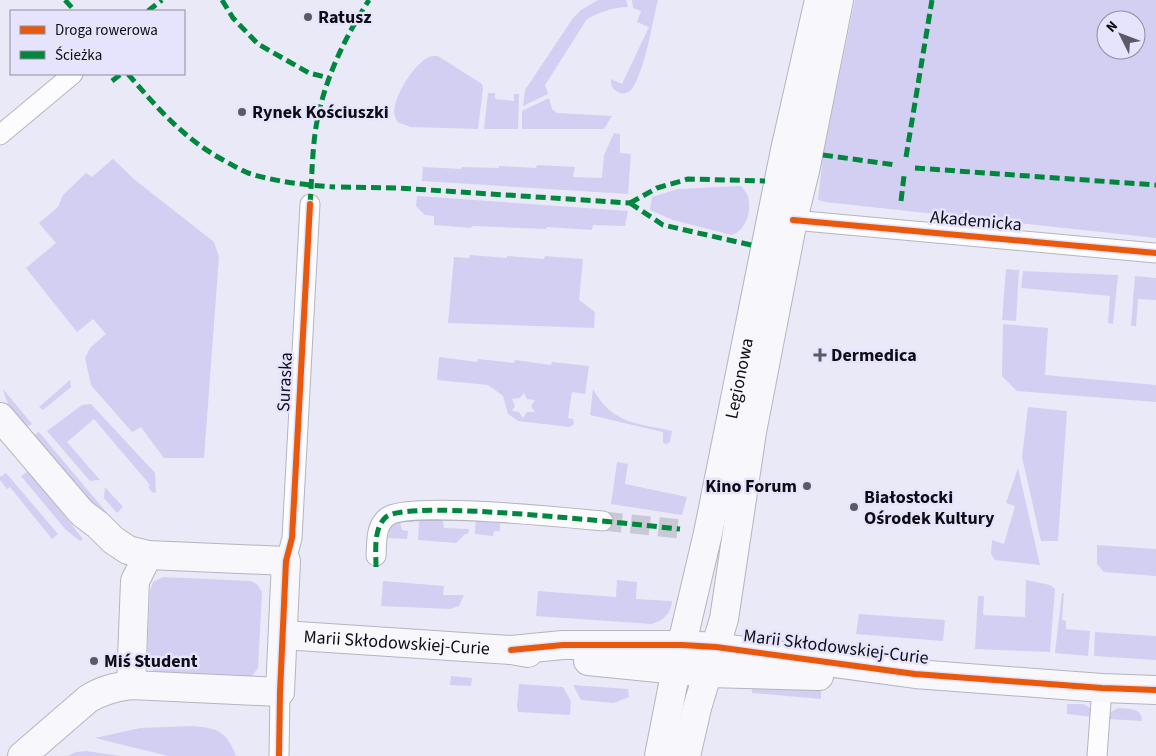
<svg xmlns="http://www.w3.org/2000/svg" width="1156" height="756" font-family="'Source Sans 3',sans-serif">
  <rect width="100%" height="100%" fill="#eae9f7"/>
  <g fill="#d3cff2" fill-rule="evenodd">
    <path d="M598 0H626L628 7C613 7 600 12 587 19L545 85 548 94 523 106 525 90 573 18 581 10Z"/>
    <path d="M632 0H658C652 23 649 47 641 69 639 75 635 85 631 90 624 98 609 91 611 79L622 84 649 27 637 22 641 11 633 8Z"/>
    <path d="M855 0H1156V238L825 202 818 200 823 155ZM1106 20H1136V50H1106Z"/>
    <path d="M432 56H438L482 84 483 88 478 129 411 127 399 123C396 120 395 117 394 113 394 95 416 60 432 56Z"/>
    <path d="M488 93H495V99L514 101V94H519L518 129H484Z"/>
    <path d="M549 98 552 109 557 113 612 116 604 129H522V111Z"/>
    <path d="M614 133 620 134V153L631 154 628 194 422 181 423 167 461 169 462 167 499 168V166L536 168 537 165 575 167 573 177 602 178 604 155Z"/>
    <path d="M113 159 135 180 214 242 219 257 204 458H164L141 427 132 432 91 385 85 358 90 348 106 334 93 319 77 332 26 268 56 243 39 223 58 207 63 195 86 173 92 177Z"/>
    <path d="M741 186C743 189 747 193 748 197 752 211 746 230 732 235L673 220 650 210 652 197 678 189Z"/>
    <path d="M417 196 628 211 625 226 593 225 592 230 547 227 546 229 472 226 471 228 434 225V216L425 215 416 206Z"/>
    <path d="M470 255 507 258V256L544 259 545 256 583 259 579 300 595 312 594 328 448 323 454 257 469 258Z"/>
    <path d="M1006 269 1019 270 1016 321 1002 320Z"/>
    <path d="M1023 271 1118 275 1113 324 1108 323 1110 296 1021 288Z"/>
    <path d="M1135 276 1156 278V300L1138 299 1136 326H1131Z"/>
    <path d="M1003 324 1048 328 1045 375 1156 385V402L1017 391 1002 376Z"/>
    <path d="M439 357 477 362 478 359 514 363 515 360 551 365 552 362 589 366 585 394 572 392 568 418 573 419 574 424 570 427 518 421 508 414 503 396 488 385 437 380ZM524 393 527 399 535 400 531 406 535 412H527L523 418 519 412 512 411 515 406 512 399 520 398Z"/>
    <path d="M70 380 71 387 43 410 39 407Z"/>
    <path d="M3 389 32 424 28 426C15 424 6 401 3 389Z"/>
    <path d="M593 389C612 424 637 423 672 431L670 442 666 444 663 443V432L590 415Z"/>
    <path d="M91 404 155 473 156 493 152 492 148 487 150 485 94 419 67 442 100 480 90 481 47 431 82 405Z"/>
    <path d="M1028 407 1067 411 1058 541H1041L1022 457Z"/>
    <path d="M39 432 107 513V520L104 522 34 438V435Z"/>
    <path d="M617 462 628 464 625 484 687 497 682 515 611 504Z"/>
    <path d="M1018 468 1040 565 995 560 991 554 992 540 1004 544 1015 506 1006 503Z"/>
    <path d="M28 471 83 539 80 541 65 529 21 476Z"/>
    <path d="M6 473 58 534 52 539 10 487 7 489 0 480V477Z"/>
    <path d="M105 487 123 507 117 513 104 498Z"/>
    <path d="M476 516 500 522V531H494L493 536 475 534Z"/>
    <path d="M421 519H440L443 521 444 528 469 529 468 534H465L456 543 418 540 419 522Z"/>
    <path d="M400 522 402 530 408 531 407 539 388 538 390 523Z"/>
    <path d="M1097 545 1156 549V576L1104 572 1097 564Z"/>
    <path d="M163 577 251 581 258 585 262 592 258 668 251 677 159 673 150 669 147 660 150 591 153 582Z"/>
    <path d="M617 580 637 582 636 599 672 601C671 614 663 621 651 624L536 616 538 591 616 597Z"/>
    <path d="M1026 580 1050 585 1055 589 1050 652 975 649 978 596H984L983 615 1025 617Z"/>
    <path d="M383 581 444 586 443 595H464L459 606 450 609 381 606Z"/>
    <path d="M1062 593H1064L1062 620 1066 621V629L1090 631 1088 656 1055 653Z"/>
    <path d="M859 614 945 620 943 641 856 634Z"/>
    <path d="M1095 632 1156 636V660L1094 656Z"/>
    <path d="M451 676 472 678 471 686 450 685Z"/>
    <path d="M519 684 563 687 571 701 570 715 518 712 517 706Z"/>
    <path d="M573 685 628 689 629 697 614 703 581 700Z"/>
    <path d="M752 688H821V699L752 693Z"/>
    <path d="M1067 704H1083L1094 710V717L1067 714Z"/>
    <path d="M1118 708C1128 709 1142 707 1142 721L1109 719 1111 712Z"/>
    <path d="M193 726C218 728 227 732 236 756H168L95 738 140 728Z"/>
    <path d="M86 751 121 756H67L76 752Z"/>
  </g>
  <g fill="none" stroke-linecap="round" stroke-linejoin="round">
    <path stroke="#c9c8d5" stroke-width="19" stroke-dasharray="19 9" stroke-linecap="butt" d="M603 521 680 529"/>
    <g stroke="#b5b4bf" stroke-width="21">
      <g id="street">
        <path d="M0 135 73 74"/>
        <path d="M793 220 1156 253"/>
        <path d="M376 556C377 543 375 526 387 517 406 501 570 518 603 521"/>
        <path d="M286 561 292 538 310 204"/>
        <path d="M279 756 280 692"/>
        <path d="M1097 756 1102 688"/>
      </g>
    </g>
    <g stroke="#b5b4bf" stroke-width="30">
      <g id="secondary">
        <path d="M0 417 82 513 98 525 113 540 128 550 148 555 286 561 280 692 131 685C115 687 102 690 88 699L22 756"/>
        <path id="s1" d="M283 635 511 650 528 653"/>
        <path d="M511 650 563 645H682L716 647 915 674 1102 688 1156 690"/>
        <path d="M588 661 708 673 819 676"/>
        <path d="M131 685 135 581 148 555"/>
        <path id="s2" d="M659 756 676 669 708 533 785 150 819 0"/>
        <path d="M686 756 697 708 724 619 752 432 793 220 805 171 839 0"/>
      </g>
    </g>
    <use href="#street" stroke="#fcfcfe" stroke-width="19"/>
    <use href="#secondary" stroke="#f8f7fb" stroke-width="28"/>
    <g stroke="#00873e" stroke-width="5" stroke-dasharray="10 5" stroke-linecap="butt">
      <path d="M65 0 75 11"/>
      <path d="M222 0 233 18 258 44 309 73 329 78"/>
      <path d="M148 11 162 0"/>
      <path d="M128 74C158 109 186 141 227 162 234 166 241 170 248 173 276 182 305 185 335 187"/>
      <path d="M112 81 121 74"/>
      <path d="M823 155 896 165"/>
      <path d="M906 157 932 0"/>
      <path d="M915 168 1156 185"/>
      <path d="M341 187 398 188 630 203"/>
      <path d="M901 201 904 176"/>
      <path d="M630 203 657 188 688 179 765 181"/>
      <path d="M630 203 663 225 751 245"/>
      <path d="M310 204C312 178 312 152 316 127 324 80 344 39 369 0"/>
      <path d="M376 567C376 552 373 528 386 517 409 498 638 525 680 529"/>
    </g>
    <g stroke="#e6e3fd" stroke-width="9">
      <g id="cycleway">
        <path d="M793 220 1156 253"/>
        <path d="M511 650 563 645H682L716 647 915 674 1102 688 1156 690"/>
        <path d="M279 756 280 692 286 561 292 538 310 204"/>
      </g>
    </g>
    <use href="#cycleway" stroke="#e8590c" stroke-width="6"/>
  </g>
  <g fill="#5b5a64" stroke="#e6e3fd" stroke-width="2">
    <circle cx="308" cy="17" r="5"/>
    <circle cx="242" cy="112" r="5"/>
    <path d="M817.5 347.5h5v5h5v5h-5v5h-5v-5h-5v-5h5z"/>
    <circle cx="807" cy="486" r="5"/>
    <circle cx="854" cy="507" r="5"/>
    <circle cx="94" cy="661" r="5"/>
  </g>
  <g text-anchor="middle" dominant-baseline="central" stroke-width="5" stroke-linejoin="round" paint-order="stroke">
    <g font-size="18" font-weight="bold" fill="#0e0d15" stroke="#e6e3fd" text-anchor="start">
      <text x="318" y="17">Ratusz</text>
      <text x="252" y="112">Rynek Kościuszki</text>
      <text x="831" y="355">Dermedica</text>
      <text x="797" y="486" text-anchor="end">Kino Forum</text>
      <text x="864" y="497">Białostocki<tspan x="864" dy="21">Ośrodek Kultury</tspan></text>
      <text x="104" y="661">Miś Student</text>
    </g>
    <g font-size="18" fill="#0e0d15" stroke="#e6e3fd">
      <text transform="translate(976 221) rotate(5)">Akademicka</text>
      <text stroke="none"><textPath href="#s2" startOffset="386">Legionowa</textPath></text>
      <text transform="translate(285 382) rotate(-87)">Suraska</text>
      <text stroke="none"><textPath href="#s1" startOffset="114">Marii Skłodowskiej-Curie</textPath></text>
      <text transform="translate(836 647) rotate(7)">Marii Skłodowskiej-Curie</text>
    </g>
  </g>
  <rect x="10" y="10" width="175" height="65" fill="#e6e3fd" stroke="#908da0"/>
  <rect x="20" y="26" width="25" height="8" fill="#e8590c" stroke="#908da0"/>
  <text x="55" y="35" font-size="15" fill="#0e0d15">Droga rowerowa</text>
  <rect x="20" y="51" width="25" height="8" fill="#00873e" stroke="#908da0"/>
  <text x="55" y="60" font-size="15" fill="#0e0d15">Ścieżka</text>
  <g transform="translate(1121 35) rotate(312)"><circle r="24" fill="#e6e3fd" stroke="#908da0"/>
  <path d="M0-4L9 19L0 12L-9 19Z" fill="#5b5a64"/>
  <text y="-8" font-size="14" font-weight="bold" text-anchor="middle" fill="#0e0d15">N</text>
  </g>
</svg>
